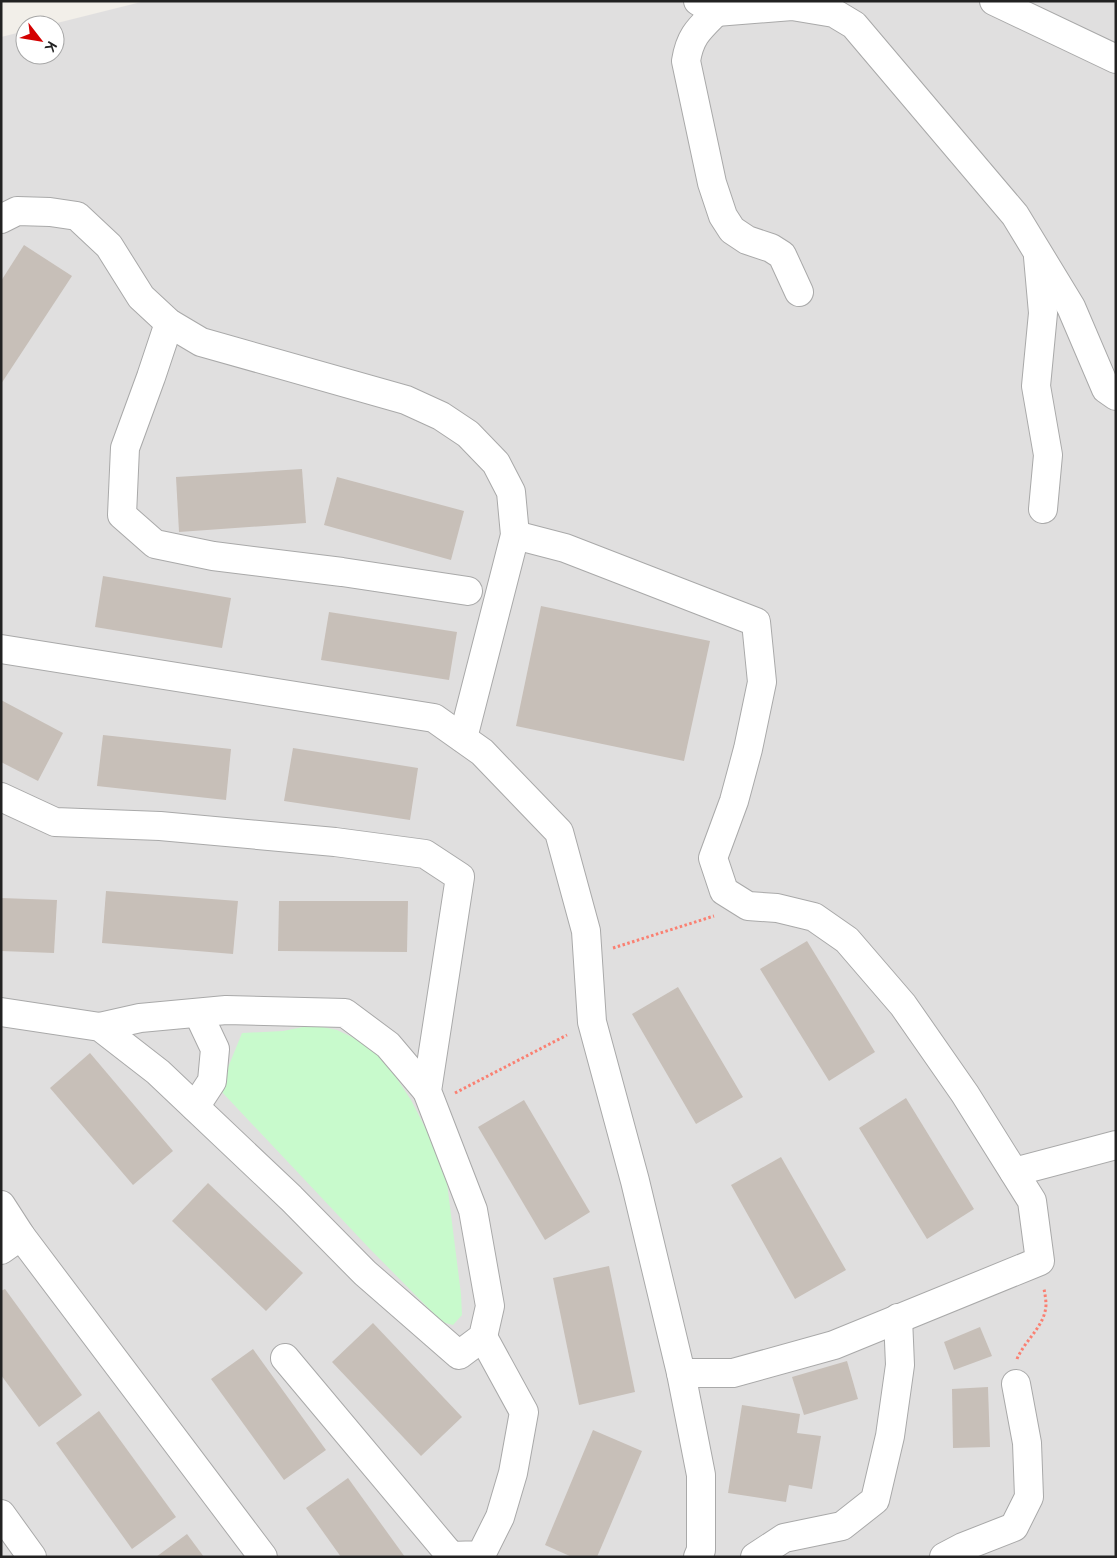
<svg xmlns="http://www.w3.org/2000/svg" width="1117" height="1558" font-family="Raleway,sans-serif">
  <rect width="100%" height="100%" fill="#f2efe9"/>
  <path fill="#e0dfdf" d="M145 1H1116V1557H1V37L25 31V55H55V25H49Z"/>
  <path fill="#c8facc" d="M313 1025 337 1030 371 1046 390 1068 411 1100 429 1135 447 1183 461 1294 462 1315 453 1325 442 1322 369 1248 221 1091 227 1070 242 1033 283 1031Z"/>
  <g fill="#c7bfb8">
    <path d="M24 245 72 276 1 384V281Z"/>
    <path d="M302 469 306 523 179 532 176 477Z"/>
    <path d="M337 477 464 511 451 560 324 525Z"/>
    <path d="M103 576 231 598 222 648 95 627Z"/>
    <path d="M541 606 710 641 684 761 516 726Z"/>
    <path d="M329 612 457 632 449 680 321 660Z"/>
    <path d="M1 700 63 733 38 781 1 762Z"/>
    <path d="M103 735 231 749 226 800 97 786Z"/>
    <path d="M293 748 418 768 410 820 284 801Z"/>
    <path d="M106 891 238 901 233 954 102 943Z"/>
    <path d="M1 898 57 900 54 953 1 951Z"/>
    <path d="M279 901H408L407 952 278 951Z"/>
    <path d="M807 941 875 1052 829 1081 760 969Z"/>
    <path d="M678 987 743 1097 696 1124 632 1014Z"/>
    <path d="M90 1053 173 1151 133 1185 50 1088Z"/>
    <path d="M906 1098 974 1209 927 1239 859 1128Z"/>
    <path d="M524 1100 590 1212 545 1240 478 1127Z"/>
    <path d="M781 1157 846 1270 795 1299 731 1185Z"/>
    <path d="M208 1183 303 1273 266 1311 172 1221Z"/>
    <path d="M609 1266 635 1392 579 1405 553 1278Z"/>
    <path d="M5 1289 82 1395 39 1427 1 1375V1291Z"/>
    <path d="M373 1323 462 1417 421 1456 332 1362Z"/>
    <path d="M980 1327 992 1356 954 1370 944 1342Z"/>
    <path d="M253 1349 326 1450 284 1480 211 1379Z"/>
    <path d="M847 1361 858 1399 804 1415 792 1377Z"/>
    <path d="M988 1387 990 1447 953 1448 952 1389Z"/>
    <path d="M742 1405 800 1414 797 1433 821 1436 812 1489 789 1485 786 1502 728 1493Z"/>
    <path d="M99 1411 176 1517 132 1549 56 1443Z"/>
    <path d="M593 1430 642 1451 597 1557H572L545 1545Z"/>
    <path d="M348 1478 405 1557H341L306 1508Z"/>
    <path d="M187 1534 204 1557H156Z"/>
  </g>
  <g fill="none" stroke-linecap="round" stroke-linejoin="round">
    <g stroke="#a9a9a9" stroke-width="30">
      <g id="minor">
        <path d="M698 1 716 12 792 6 834 13 854 25 1015 215 1071 307 1106 389 1116 396"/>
        <path d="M994 1 1116 59"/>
        <path d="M716 12C699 29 690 36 686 61L712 183 723 216 732 230 747 240 771 248 782 255 799 292"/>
        <path d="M1 219 17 211 50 212 77 216 109 246 141 297 169 323 201 342 406 400 441 416 468 434 496 463 511 492 515 535 463 738"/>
        <path d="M1038 257 1043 313 1036 386 1048 455 1043 509"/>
        <path d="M169 323 151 377 125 448 122 515 155 544 213 556 342 572 468 591"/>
        <path d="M515 535 565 548 756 622 762 682 748 749 734 801 713 858 724 891 748 906 777 908 814 917 847 940 903 1005 965 1094 1032 1201 1040 1261 834 1345 733 1373H681"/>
        <path d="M1 649 434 718 482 752 559 832 586 931 592 1022 635 1181 681 1373 701 1475V1550L698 1557"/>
        <path d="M1 797 55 822 160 826 335 842 425 854 460 877 427 1091 473 1210 490 1306 483 1337 459 1355 365 1273 291 1198 158 1072 100 1027 1 1012"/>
        <path d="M100 1027 140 1018 226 1010 345 1013 388 1045 427 1091"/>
        <path d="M195 1107 212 1081 215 1049 198 1013"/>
        <path d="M1014 1172 1116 1145"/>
        <path d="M1 1205 21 1236 263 1557"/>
        <path d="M1 1250 21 1236"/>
        <path d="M285 1358 451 1556 481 1555 500 1517 513 1473 524 1412 483 1337"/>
        <path d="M1 1514 32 1557"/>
        <path d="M755 1557 784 1538 842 1526 875 1500 890 1436 900 1365 898 1318"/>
        <path d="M944 1557 963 1547 1014 1527 1029 1497 1027 1443 1016 1384"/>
      </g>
    </g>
    <g stroke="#fa8072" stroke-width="3" stroke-dasharray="2.5 2.5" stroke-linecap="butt">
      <path d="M613 948 714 916"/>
      <path d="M455 1093 567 1035"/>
      <path d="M1017 1359C1025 1340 1045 1326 1046 1305 1046 1300 1045 1294 1044 1289"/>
    </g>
    <use href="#minor" stroke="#fff" stroke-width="28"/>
  </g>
  <rect width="1117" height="1558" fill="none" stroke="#222222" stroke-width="5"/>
  <g transform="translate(40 40) rotate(121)"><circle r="24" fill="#ffffff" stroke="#a7a7a7"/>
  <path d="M0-4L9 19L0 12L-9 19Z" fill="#d40000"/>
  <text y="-8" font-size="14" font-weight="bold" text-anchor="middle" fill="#222222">K</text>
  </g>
</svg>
